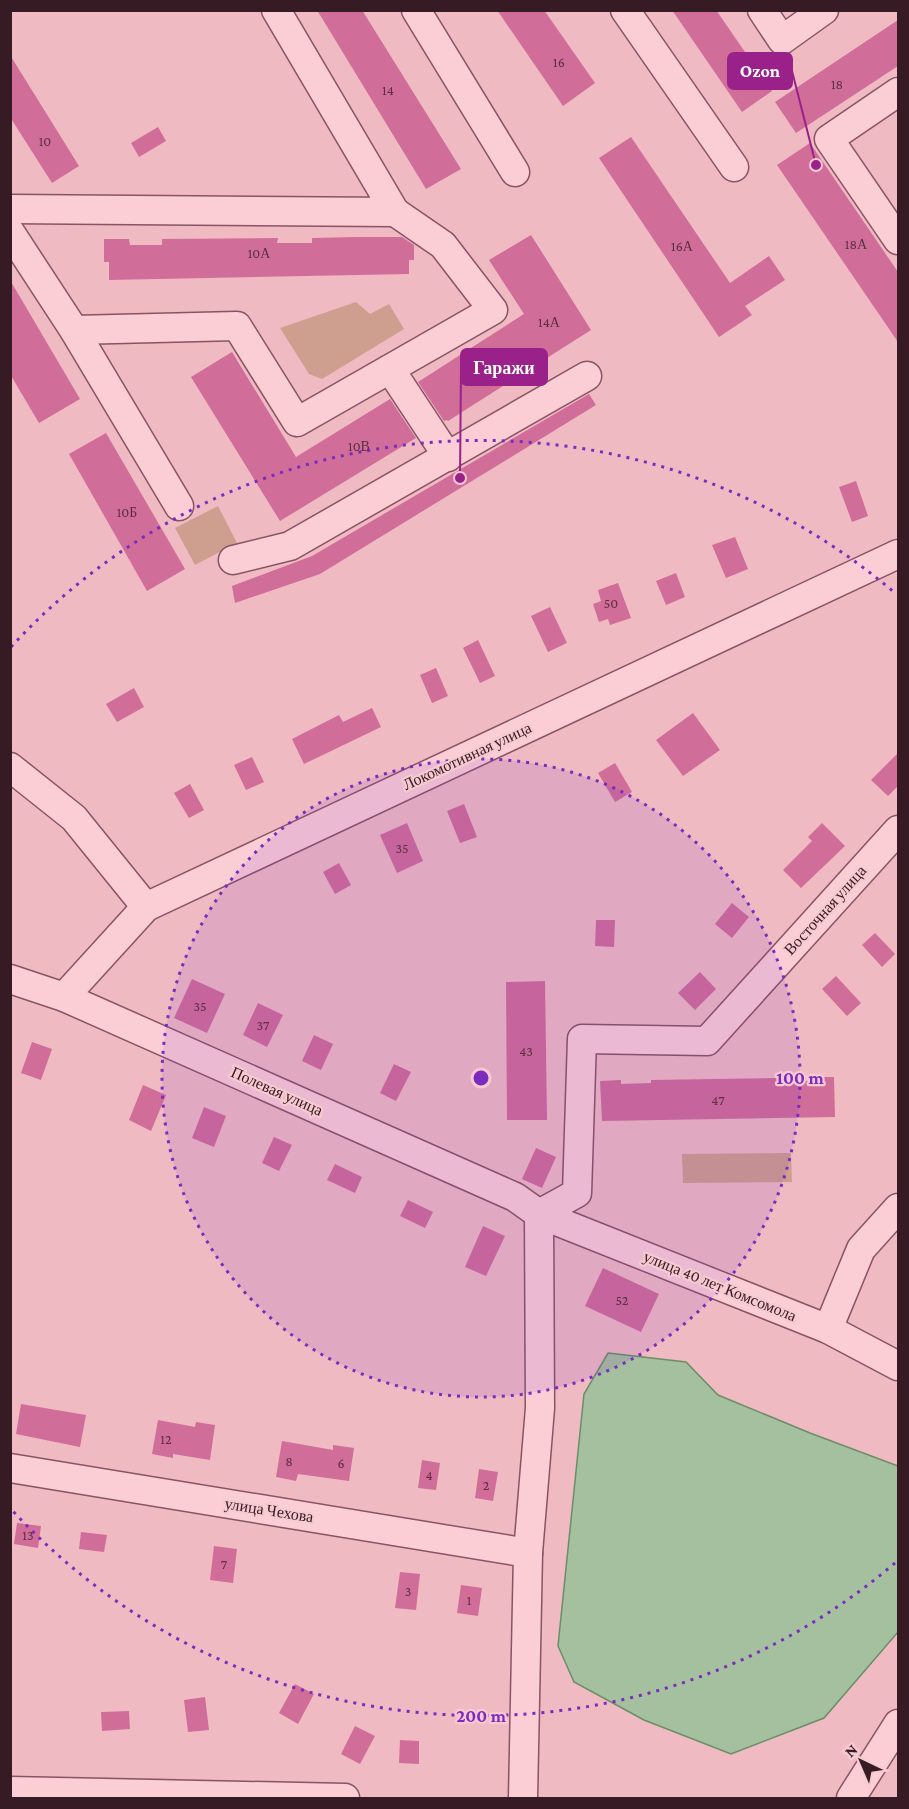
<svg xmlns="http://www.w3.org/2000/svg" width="909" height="1809" font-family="'Crimson Pro',serif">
  <rect width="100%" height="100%" fill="#f0bac3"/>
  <g fill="#ce9f8e">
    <path d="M356 302 370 314 389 304 404 329 322 379 309 374 280 328Z"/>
    <path d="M218 506 237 543 195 565 175 528Z"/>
    <path d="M791 1153 792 1182 683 1183 682 1154Z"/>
  </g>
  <path fill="#a4c09f" stroke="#6b8e67" stroke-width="1.5" d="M608 1353 686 1362 718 1395 810 1433 898 1466V1632L824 1718 731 1754 644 1720 574 1682 558 1646 584 1394Z"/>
  <g fill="#d16d99">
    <path d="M317 10H362L461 169 426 189Z"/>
    <path d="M497 10H544L595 83 563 106Z"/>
    <path d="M672 10H716L772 91 742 112Z"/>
    <path d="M898 20V66L796 133 775 102Z"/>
    <path d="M10 55 79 166 52 183 10 117Z"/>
    <path d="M158 127 166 141 139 157 131 143Z"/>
    <path d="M631 137 730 283 769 256 785 280 745 306 752 315 719 337 599 158Z"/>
    <path d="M810 143 898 272V342L777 165Z"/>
    <path d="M531 235 591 330 448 421 447 420 444 421 418 382 524 314 489 260Z"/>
    <path d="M356 237H402L414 245V260H409V274L109 280V262H104V239H129L130 245H162V239L278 238 277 243H312V238Z"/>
    <path d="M10 280 80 399 39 423 10 374Z"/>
    <path d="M232 352 296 457 390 399 416 438 280 521 191 377Z"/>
    <path d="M589 394 596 405 320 574 235 603 232 586 312 556Z"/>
    <path d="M106 433 185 569 147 591 69 454Z"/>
    <path d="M856 481 868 516 852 522 839 487Z"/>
    <path d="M735 537 748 569 726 578 712 545Z"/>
    <path d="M676 573 685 597 666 605 656 581Z"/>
    <path d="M618 583 631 618 610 625 608 619 599 622 593 604 601 601 598 590Z"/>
    <path d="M550 607 567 643 548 652 531 616Z"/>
    <path d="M478 640 495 676 480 683 463 648Z"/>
    <path d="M436 668 448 696 432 703 420 675Z"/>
    <path d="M134 688 144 707 117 722 106 704Z"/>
    <path d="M372 708 381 727 304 764 292 739 339 715 343 722Z"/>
    <path d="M693 713 720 750 683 776 656 740Z"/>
    <path d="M898 753V786L888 796 871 780Z"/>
    <path d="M252 757 264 782 246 790 234 765Z"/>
    <path d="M615 763 632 792 615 802 598 773Z"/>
    <path d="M190 784 204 810 189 818 174 793Z"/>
    <path d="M464 804 477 837 460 843 447 811Z"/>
    <path d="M407 823 423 861 397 873 380 835Z"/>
    <path d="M822 823 845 846 801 888 783 870 812 841 808 837Z"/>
    <path d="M339 863 351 885 335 894 323 872Z"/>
    <path d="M732 903 749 917 732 938 715 924Z"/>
    <path d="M596 920H615L614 947 595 946Z"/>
    <path d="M875 933 895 954 882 967 862 945Z"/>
    <path d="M700 972 716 989 695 1010 678 993Z"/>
    <path d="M836 976 861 1003 847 1016 822 989Z"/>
    <path d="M192 979 225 994 207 1033 174 1018Z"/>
    <path d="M545 981 547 1120H507L506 982Z"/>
    <path d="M258 1003 283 1015 267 1047 243 1035Z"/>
    <path d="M314 1035 333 1044 321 1070 302 1061Z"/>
    <path d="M32 1042 52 1049 41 1080 21 1073Z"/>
    <path d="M394 1064 411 1072 396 1101 380 1093Z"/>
    <path d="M815 1077H834L835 1117 602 1121 600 1081 621 1080V1084L651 1083V1080L784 1078V1081H815Z"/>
    <path d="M143 1085 166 1095 151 1131 129 1120Z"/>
    <path d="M204 1107 226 1116 214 1147 192 1138Z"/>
    <path d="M274 1137 292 1145 279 1171 262 1163Z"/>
    <path d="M536 1148 556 1157 542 1188 522 1179Z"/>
    <path d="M335 1164 362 1177 355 1193 327 1180Z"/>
    <path d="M408 1200 433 1212 425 1228 400 1216Z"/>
    <path d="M483 1226 505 1236 486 1276 465 1267Z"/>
    <path d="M603 1268 659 1294 641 1332 585 1306Z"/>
    <path d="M21 1404 86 1415 80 1447 16 1434Z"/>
    <path d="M158 1420 195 1427 196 1422 215 1425 210 1460 173 1454V1458L152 1454Z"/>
    <path d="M282 1441 333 1450V1445L354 1448 349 1481 298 1474 296 1481 276 1477Z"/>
    <path d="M422 1460 440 1463 436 1490 418 1488Z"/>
    <path d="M479 1469 498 1472 493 1501 475 1498Z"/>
    <path d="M17 1523 41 1526 38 1548 14 1544Z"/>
    <path d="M81 1532 107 1535 104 1552 79 1549Z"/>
    <path d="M214 1546 237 1549 233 1583 210 1580Z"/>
    <path d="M400 1572 420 1574 416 1610 395 1608Z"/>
    <path d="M461 1585 482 1588 478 1616 457 1613Z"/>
    <path d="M295 1684 314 1694 298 1724 279 1713Z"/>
    <path d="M205 1697 209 1730 188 1732 184 1700Z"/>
    <path d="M129 1711 130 1729 102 1731 101 1712Z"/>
    <path d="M355 1726 375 1736 360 1764 341 1754Z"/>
    <path d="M400 1740 419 1741V1764L399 1763Z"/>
  </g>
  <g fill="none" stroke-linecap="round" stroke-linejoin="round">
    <g stroke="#885465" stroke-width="31">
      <g id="minor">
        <path d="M416 10 515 172"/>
        <path d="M625 10 734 167"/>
        <path d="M762 10 782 40 824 10"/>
        <path d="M898 92 829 139 898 240"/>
        <path d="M10 209 395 212 276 10"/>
        <path d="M10 232 74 330 179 506"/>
        <path d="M74 330 237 326 297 422 493 310 443 245 395 212"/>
        <path d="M390 369 448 457"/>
        <path d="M233 560 290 546 587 376"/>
        <path d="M10 767 74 818 146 907"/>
        <path d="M10 979 64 997 515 1197 539 1214 828 1329 898 1366"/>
        <path d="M64 997 146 907 898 554"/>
        <path d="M539 1214 577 1193 582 1039 707 1041 898 830"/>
        <path d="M828 1329 861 1249 898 1208"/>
        <path d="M10 1468 528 1553"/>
        <path d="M10 1791 345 1798"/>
        <path d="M523 1798 528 1553 540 1408 539 1214"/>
        <path d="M851 1798 898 1724"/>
      </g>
    </g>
    <use href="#minor" stroke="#fbcdd5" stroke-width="28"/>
  </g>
  <circle cx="481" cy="1078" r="319" fill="#7b2cbf" fill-opacity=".12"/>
  <g fill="none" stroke="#7b2cbf" stroke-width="3" stroke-dasharray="3 6">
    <circle cx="481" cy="1078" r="319"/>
    <path d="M895 1563A638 638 0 0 1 11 1509M11 647A638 638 0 0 1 895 593"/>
  </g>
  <g text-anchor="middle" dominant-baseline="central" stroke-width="4.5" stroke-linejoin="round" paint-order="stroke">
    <g font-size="14" fill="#5d2f41">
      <text x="559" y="62">16</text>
      <text x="837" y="84">18</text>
      <text x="388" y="90">14</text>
      <text x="45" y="141">10</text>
      <text x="856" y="244">18А</text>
      <text x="682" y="246">16А</text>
      <text x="259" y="253">10А</text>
      <text x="549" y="322">14А</text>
      <text x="359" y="446">10В</text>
      <text x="127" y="512">10Б</text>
      <text x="611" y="603">50</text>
      <text x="402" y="848">35</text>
      <text x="200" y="1006">35</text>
      <text x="263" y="1025">37</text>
      <text x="526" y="1051">43</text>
      <text x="718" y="1100">47</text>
      <text x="622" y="1300">52</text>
      <text x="166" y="1439">12</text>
      <text x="289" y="1461">8</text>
      <text x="341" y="1463">6</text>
      <text x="429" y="1475">4</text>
      <text x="486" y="1485">2</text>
      <text x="28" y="1535">13</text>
      <text x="224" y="1564">7</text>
      <text x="408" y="1591">3</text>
      <text x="469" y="1600">1</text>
    </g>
    <g font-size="16" fill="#361a24" stroke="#f7cad1">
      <text transform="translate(467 756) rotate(-25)">Локомотивная улица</text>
      <text transform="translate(825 910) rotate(-48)">Восточная улица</text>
      <text transform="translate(277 1091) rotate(24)">Полевая улица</text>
      <text transform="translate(720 1286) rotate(22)">улица 40 лет Комсомола</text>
      <text transform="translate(269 1510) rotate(9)">улица Чехова</text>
    </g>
  </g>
  <circle cx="481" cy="1078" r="9" fill="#7b2cbf" stroke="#f7cad1" stroke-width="3"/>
  <g font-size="18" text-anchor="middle" font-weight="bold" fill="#7b2cbf" stroke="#f7cad1" stroke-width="4.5" stroke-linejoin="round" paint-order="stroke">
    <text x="800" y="1084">100 m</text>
    <text x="481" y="1722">200 m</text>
  </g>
  <path fill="none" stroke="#9a208a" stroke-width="2" d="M816 165L792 71M460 478L461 367"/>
  <g fill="#9a208a" stroke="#f7cad1" stroke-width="2">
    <circle cx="816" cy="165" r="6"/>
    <circle cx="460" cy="478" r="6"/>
  </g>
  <g fill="#9a208a" stroke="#9a208a" stroke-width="2">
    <rect x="728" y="53" width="64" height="36" rx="6"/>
    <rect x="461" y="349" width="86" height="36" rx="6"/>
  </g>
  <g font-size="18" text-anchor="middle" font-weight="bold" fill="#fff">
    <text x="760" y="77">Ozon</text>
    <text x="504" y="374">Гаражи</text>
  </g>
  <rect width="909" height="1809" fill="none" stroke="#361a24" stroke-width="24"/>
  <g transform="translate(861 1761) rotate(316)" stroke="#f7cad1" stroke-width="4.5" paint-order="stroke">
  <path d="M0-4.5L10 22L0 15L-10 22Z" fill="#361a24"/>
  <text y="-9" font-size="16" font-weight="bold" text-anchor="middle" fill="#361a24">N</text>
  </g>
</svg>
